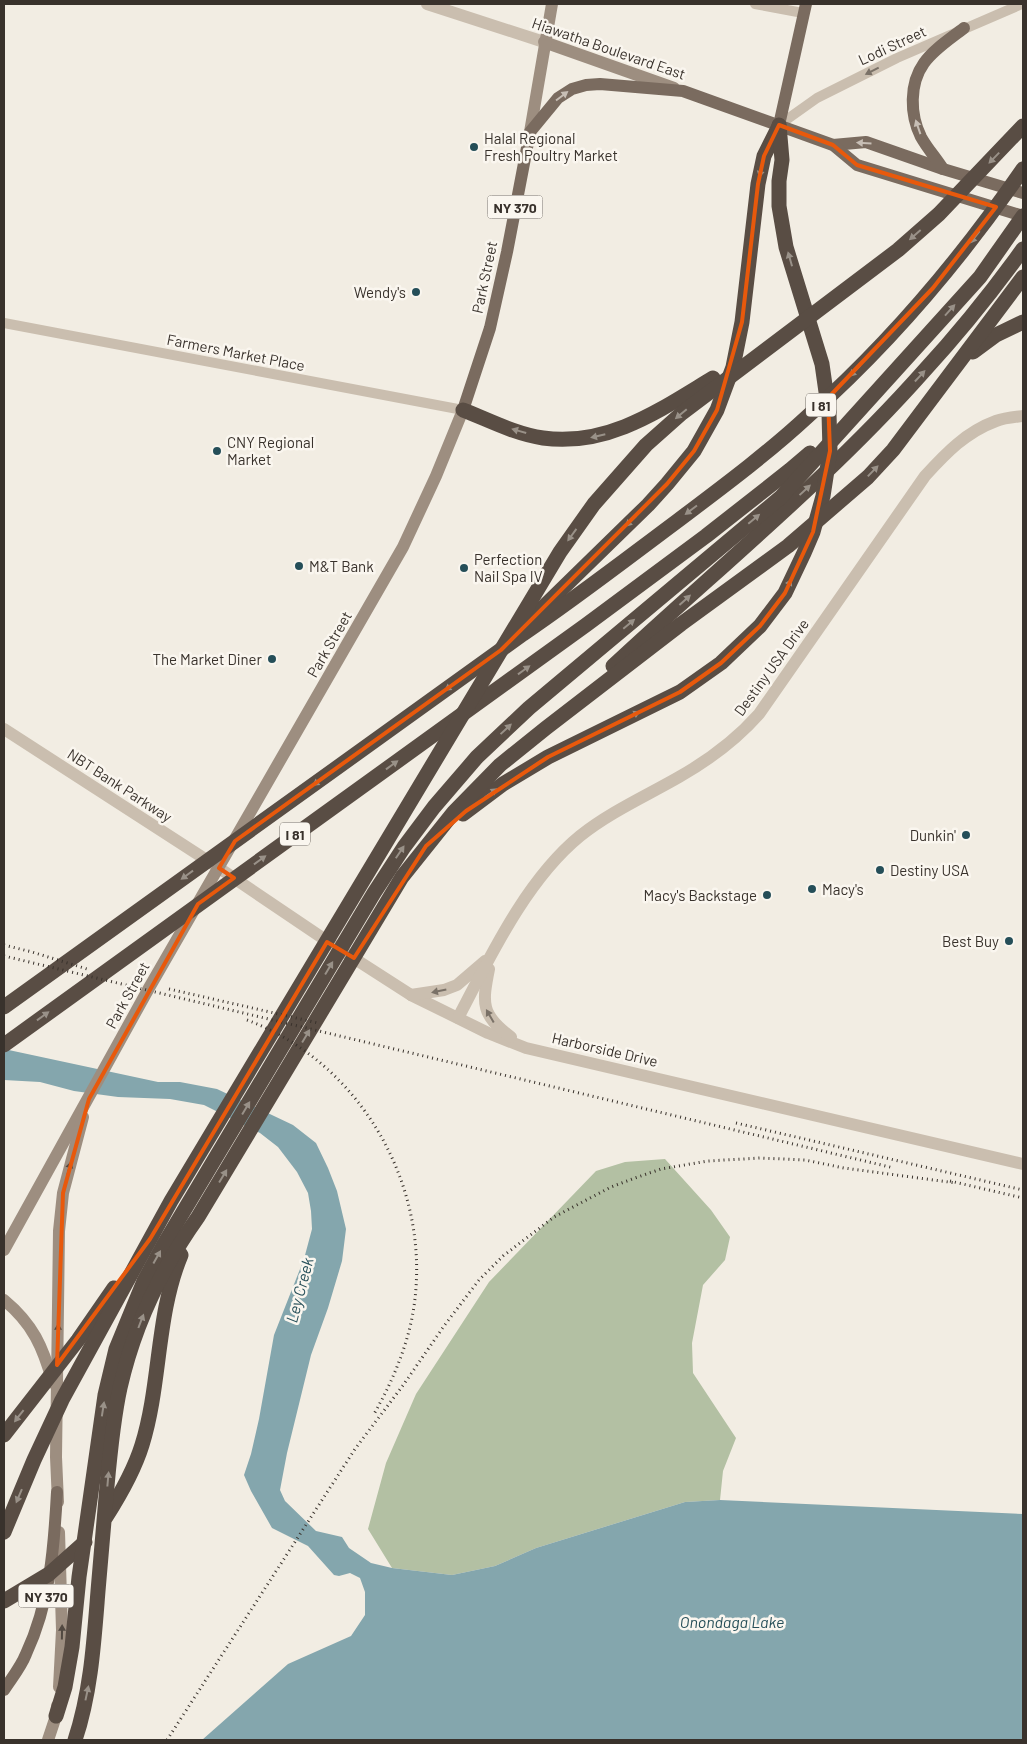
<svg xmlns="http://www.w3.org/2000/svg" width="1027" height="1744" font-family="Barlow,sans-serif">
  <rect width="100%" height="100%" fill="#f2ede3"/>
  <path fill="#b3c0a3" d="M665 1159 711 1210 730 1237 725 1260 703 1285 692 1343 693 1373 736 1438 723 1471 720 1500 685 1502 536 1548 495 1566 452 1575 392 1568 368 1529 386 1463 416 1394 489 1282 596 1171 625 1162Z"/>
  <path fill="#84a6ad" d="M4 1049 158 1082H180L217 1089 293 1125 316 1143 328 1168 337 1191 346 1229 342 1261 328 1308 311 1355 287 1453 280 1490 285 1501 316 1531 342 1537 349 1548 371 1563 392 1568 452 1575 495 1566 536 1548 685 1502 720 1500 1023 1514V1740H202L288 1664 351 1636 365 1615V1592L360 1578 350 1573 339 1576 334 1575 308 1546 272 1528 251 1491 244 1475 251 1454 259 1419 274 1335 304 1259 312 1229 311 1211 308 1193 297 1172 278 1147 260 1133 204 1105 170 1099 118 1097 74 1091 40 1082 4 1080Z"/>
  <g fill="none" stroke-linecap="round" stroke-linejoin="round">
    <g stroke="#cabeaf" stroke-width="10">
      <path d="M755 4 803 13"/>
      <path d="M779 125 817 98 897 58 1022 4"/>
      <path d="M4 323 463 410"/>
    </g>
    <g stroke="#cabeaf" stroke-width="12">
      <path d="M427 4 544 42"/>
      <path d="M4 729 219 868 327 941 411 995 488 1033 526 1048 1023 1164"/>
      <path d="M489 969C482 1004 481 1015 511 1037"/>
      <path d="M411 995 444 990 457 985 485 961"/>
      <path d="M458 1018C490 957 526 880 580 836 610 812 646 796 679 777 709 760 736 740 759 714L925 476C946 453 966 432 996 421 1004 418 1014 417 1023 416"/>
    </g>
    <g stroke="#9d8e80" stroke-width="12">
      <path d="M544 42 674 88"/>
      <path d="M530 132 552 4"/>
      <path d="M4 1250 149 988 403 547 436 476 463 410"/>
      <path d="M4 1300C33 1324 43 1347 53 1383"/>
      <path d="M58 1502 56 1457 59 1231 63 1193 83 1117"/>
      <path d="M59 1532 62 1630 59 1687"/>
      <path d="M48 1740 56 1716 57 1706"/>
    </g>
    <g stroke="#7a6b5f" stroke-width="12">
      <path d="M779 125 806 4"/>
      <path d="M833 145 866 142 943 169 1023 193"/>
      <path d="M943 169C936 158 927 148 921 137 910 115 909 84 924 63 934 49 950 39 964 28"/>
      <path d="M463 410 490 328 507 252 530 132 558 98 572 89 586 85 600 84 683 91 833 145 857 165 1023 216"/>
      <path d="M4 1690C11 1679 21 1667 26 1654 50 1603 54 1548 57 1492"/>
    </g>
    <g stroke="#594d44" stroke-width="15">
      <path d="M973 352 996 335 1023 322"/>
      <path d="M463 410C489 420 515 434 543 438 608 447 660 410 713 378"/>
      <path d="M527 623 648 505 667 484 694 451 717 410 733 367 742 322 758 184 764 156 779 126"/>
      <path d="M613 666C717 569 829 478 923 372 959 333 992 292 1023 249"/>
      <path d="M463 814 503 784 548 757 680 692 721 663 760 626 785 593 804 553 813 532 823 496 830 451 829 413 822 364 786 247 779 206V181L782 160 779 125"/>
      <path d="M4 1007 523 634C576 598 625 560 676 522 721 488 767 454 808 416 890 343 961 259 1023 169"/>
      <path d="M4 1045 586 625 706 536 790 470 810 453"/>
      <path d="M4 1435 78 1340 114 1288"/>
      <path d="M106 1517C120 1495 134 1471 142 1445 161 1384 156 1315 181 1255"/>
      <path d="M4 1532 34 1460 62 1400 171 1201 560 552 594 504 646 445 682 413 898 250 939 214 1023 126"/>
      <path d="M4 1601 49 1574 85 1542"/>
      <path d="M56 1716 65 1687 72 1647 79 1577 105 1395 116 1349 144 1281 164 1244 374 893 404 847 434 807 477 757 529 708 781 497 980 277 1023 216"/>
      <path d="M75 1740C91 1692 94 1641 98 1591 101 1556 104 1521 107 1486 110 1453 113 1420 120 1388 134 1326 161 1269 198 1217L402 877 454 812 500 765 546 728 681 624 788 546 868 477 893 450 1023 277"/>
    </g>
    <g stroke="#39322c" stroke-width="3" stroke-dasharray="1 4" stroke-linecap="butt">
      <path d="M4 945 32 952 87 969"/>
      <path d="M4 956 894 1168"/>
      <path d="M169 989 318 1023"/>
      <path d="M247 1020C365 1064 436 1195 412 1318 405 1352 391 1384 374 1414"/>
      <path d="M736 1123 1023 1190"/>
      <path d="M950 1181 1023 1198"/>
      <path d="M167 1740 355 1449 404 1384 444 1326 479 1280 503 1256 554 1217 611 1187 635 1178 661 1169 708 1161 760 1158 805 1160 844 1168 956 1183"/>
    </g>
  </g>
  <defs><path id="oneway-solid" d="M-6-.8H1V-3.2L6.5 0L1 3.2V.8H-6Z" transform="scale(1.25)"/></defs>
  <g fill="#7a7167">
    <use href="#oneway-solid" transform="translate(872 71) rotate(153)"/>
    <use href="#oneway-solid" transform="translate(439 991) rotate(168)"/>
    <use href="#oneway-solid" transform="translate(490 1016) rotate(-120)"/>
  </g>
  <g fill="#c7beb5">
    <use href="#oneway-solid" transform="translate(562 96) rotate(-37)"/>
    <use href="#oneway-solid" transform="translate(918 127) rotate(-109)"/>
    <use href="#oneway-solid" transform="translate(864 143) rotate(-177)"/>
  </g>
  <g fill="#999188">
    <use href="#oneway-solid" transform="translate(994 158) rotate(134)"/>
    <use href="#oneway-solid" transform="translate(761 170) rotate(103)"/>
    <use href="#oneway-solid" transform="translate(915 235) rotate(139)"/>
    <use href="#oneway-solid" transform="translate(975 237) rotate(128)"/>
    <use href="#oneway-solid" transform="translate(790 259) rotate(-106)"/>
    <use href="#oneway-solid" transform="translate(950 310) rotate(-48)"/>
    <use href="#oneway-solid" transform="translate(855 371) rotate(134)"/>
    <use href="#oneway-solid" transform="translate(920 376) rotate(-47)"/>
    <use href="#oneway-solid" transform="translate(681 414) rotate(140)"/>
    <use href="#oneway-solid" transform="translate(519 431) rotate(-164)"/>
    <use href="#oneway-solid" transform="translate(598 436) rotate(167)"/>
    <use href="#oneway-solid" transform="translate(873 471) rotate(-46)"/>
    <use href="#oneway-solid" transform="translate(805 490) rotate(-43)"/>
    <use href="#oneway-solid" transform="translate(691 510) rotate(143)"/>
    <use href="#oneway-solid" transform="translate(754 519) rotate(-40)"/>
    <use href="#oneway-solid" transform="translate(631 521) rotate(136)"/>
    <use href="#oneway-solid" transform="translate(572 535) rotate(126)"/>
    <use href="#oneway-solid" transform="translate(788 586) rotate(-63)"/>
    <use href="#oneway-solid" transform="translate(685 600) rotate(-42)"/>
    <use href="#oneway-solid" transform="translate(629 624) rotate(-40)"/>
    <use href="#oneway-solid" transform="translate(524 670) rotate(-36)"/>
    <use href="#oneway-solid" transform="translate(451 686) rotate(144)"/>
    <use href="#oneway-solid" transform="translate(633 715) rotate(-26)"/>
    <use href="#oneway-solid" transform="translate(506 729) rotate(-43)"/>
    <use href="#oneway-solid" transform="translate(392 765) rotate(-36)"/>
    <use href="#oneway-solid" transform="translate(319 781) rotate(144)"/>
    <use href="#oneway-solid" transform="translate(491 793) rotate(-36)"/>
    <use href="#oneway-solid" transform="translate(400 852) rotate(-56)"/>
    <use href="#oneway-solid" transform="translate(260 860) rotate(-36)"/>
    <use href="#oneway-solid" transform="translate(187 875) rotate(144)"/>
    <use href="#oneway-solid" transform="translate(329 968) rotate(-59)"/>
    <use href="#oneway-solid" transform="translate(43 1016) rotate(-36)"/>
    <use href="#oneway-solid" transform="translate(306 1036) rotate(-59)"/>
    <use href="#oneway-solid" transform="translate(246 1108) rotate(-59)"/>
    <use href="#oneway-solid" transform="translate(223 1176) rotate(-59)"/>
    <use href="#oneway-solid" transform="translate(157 1257) rotate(-61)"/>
    <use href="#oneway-solid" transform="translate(141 1321) rotate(-69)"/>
    <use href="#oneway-solid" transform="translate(103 1409) rotate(-81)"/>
    <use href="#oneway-solid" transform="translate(19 1416) rotate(128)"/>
    <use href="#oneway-solid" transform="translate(108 1479) rotate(-85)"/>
    <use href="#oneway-solid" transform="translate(19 1496) rotate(113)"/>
    <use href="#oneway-solid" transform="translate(87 1693) rotate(-78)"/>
  </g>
  <g fill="#524941">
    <use href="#oneway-solid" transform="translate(69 1169) rotate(-75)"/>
    <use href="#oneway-solid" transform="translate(58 1331) rotate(-89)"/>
    <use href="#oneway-solid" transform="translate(62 1632) rotate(-89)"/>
  </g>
  <path fill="none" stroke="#e8590c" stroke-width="4" stroke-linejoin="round" d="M779 125 833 145 857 165 996 207 933 288 828 398 830 451 813 532 785 593 760 626 721 663 680 692 548 757 466 811 426 846 354 958 327 942 150 1239 57 1365 63 1193 89 1099 198 904 234 878 219 868 235 841 501 650 667 484 694 451 717 410 742 322 758 184 764 156Z"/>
  <g fill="#254e58" stroke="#faf6ef" stroke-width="2">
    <circle cx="474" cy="147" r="5"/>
    <circle cx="416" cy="292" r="5"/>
    <circle cx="217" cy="451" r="5"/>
    <circle cx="299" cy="566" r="5"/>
    <circle cx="464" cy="568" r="5"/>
    <circle cx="272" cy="659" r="5"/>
    <circle cx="966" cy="835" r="5"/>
    <circle cx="880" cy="870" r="5"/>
    <circle cx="812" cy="889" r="5"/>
    <circle cx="767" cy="895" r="5"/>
    <circle cx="1009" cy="941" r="5"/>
  </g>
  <g text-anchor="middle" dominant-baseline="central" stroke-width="5" stroke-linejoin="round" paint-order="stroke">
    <g fill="#faf6ef" stroke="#736d66" stroke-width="1">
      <rect x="487.5" y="195.5" width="55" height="23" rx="4"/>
      <rect x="806" y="393.5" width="30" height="23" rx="4"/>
      <rect x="280" y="822.5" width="30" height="23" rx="4"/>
      <rect x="18.5" y="1584.5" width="55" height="23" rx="4"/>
    </g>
    <g font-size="14" font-weight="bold" fill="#39322c">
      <text x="515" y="207">NY 370</text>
      <text x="821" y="405">I 81</text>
      <text x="295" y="834">I 81</text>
      <text x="46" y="1596">NY 370</text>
    </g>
    <g font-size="15" fill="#39322c" stroke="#faf6ef">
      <text transform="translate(892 45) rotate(-25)">Lodi Street</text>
      <text transform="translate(609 48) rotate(19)">Hiawatha Boulevard East</text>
      <text transform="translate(484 277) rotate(-78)">Park Street</text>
      <text transform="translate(236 352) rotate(11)">Farmers Market Place</text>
      <text transform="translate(329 644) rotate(-60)">Park Street</text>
      <text transform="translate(771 667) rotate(-54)">Destiny USA Drive</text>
      <text transform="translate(120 785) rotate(33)">NBT Bank Parkway</text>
      <text transform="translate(127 995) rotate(-61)">Park Street</text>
      <text transform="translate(605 1049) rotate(13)">Harborside Drive</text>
    </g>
    <g font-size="15" fill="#39322c" stroke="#faf6ef" text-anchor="start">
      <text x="484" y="138">Halal Regional<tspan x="484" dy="17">Fresh Poultry Market</tspan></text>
      <text x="406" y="292" text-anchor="end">Wendy's</text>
      <text x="227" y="442">CNY Regional<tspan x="227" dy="17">Market</tspan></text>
      <text x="474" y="559">Perfection<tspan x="474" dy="17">Nail Spa IV</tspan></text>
      <text x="309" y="566">M&amp;T Bank</text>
      <text x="262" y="659" text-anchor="end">The Market Diner</text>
      <text x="956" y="835" text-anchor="end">Dunkin'</text>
      <text x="890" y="870">Destiny USA</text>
      <text x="822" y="889">Macy's</text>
      <text x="757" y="895" text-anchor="end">Macy's Backstage</text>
      <text x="999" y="941" text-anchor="end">Best Buy</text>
    </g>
    <g font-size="16" font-style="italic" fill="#254e58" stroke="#faf6ef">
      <text transform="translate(299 1290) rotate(-75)">Ley Creek</text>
      <text x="732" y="1621">Onondaga Lake</text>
    </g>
  </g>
  <rect width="1027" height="1744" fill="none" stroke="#39322c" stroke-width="10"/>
</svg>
